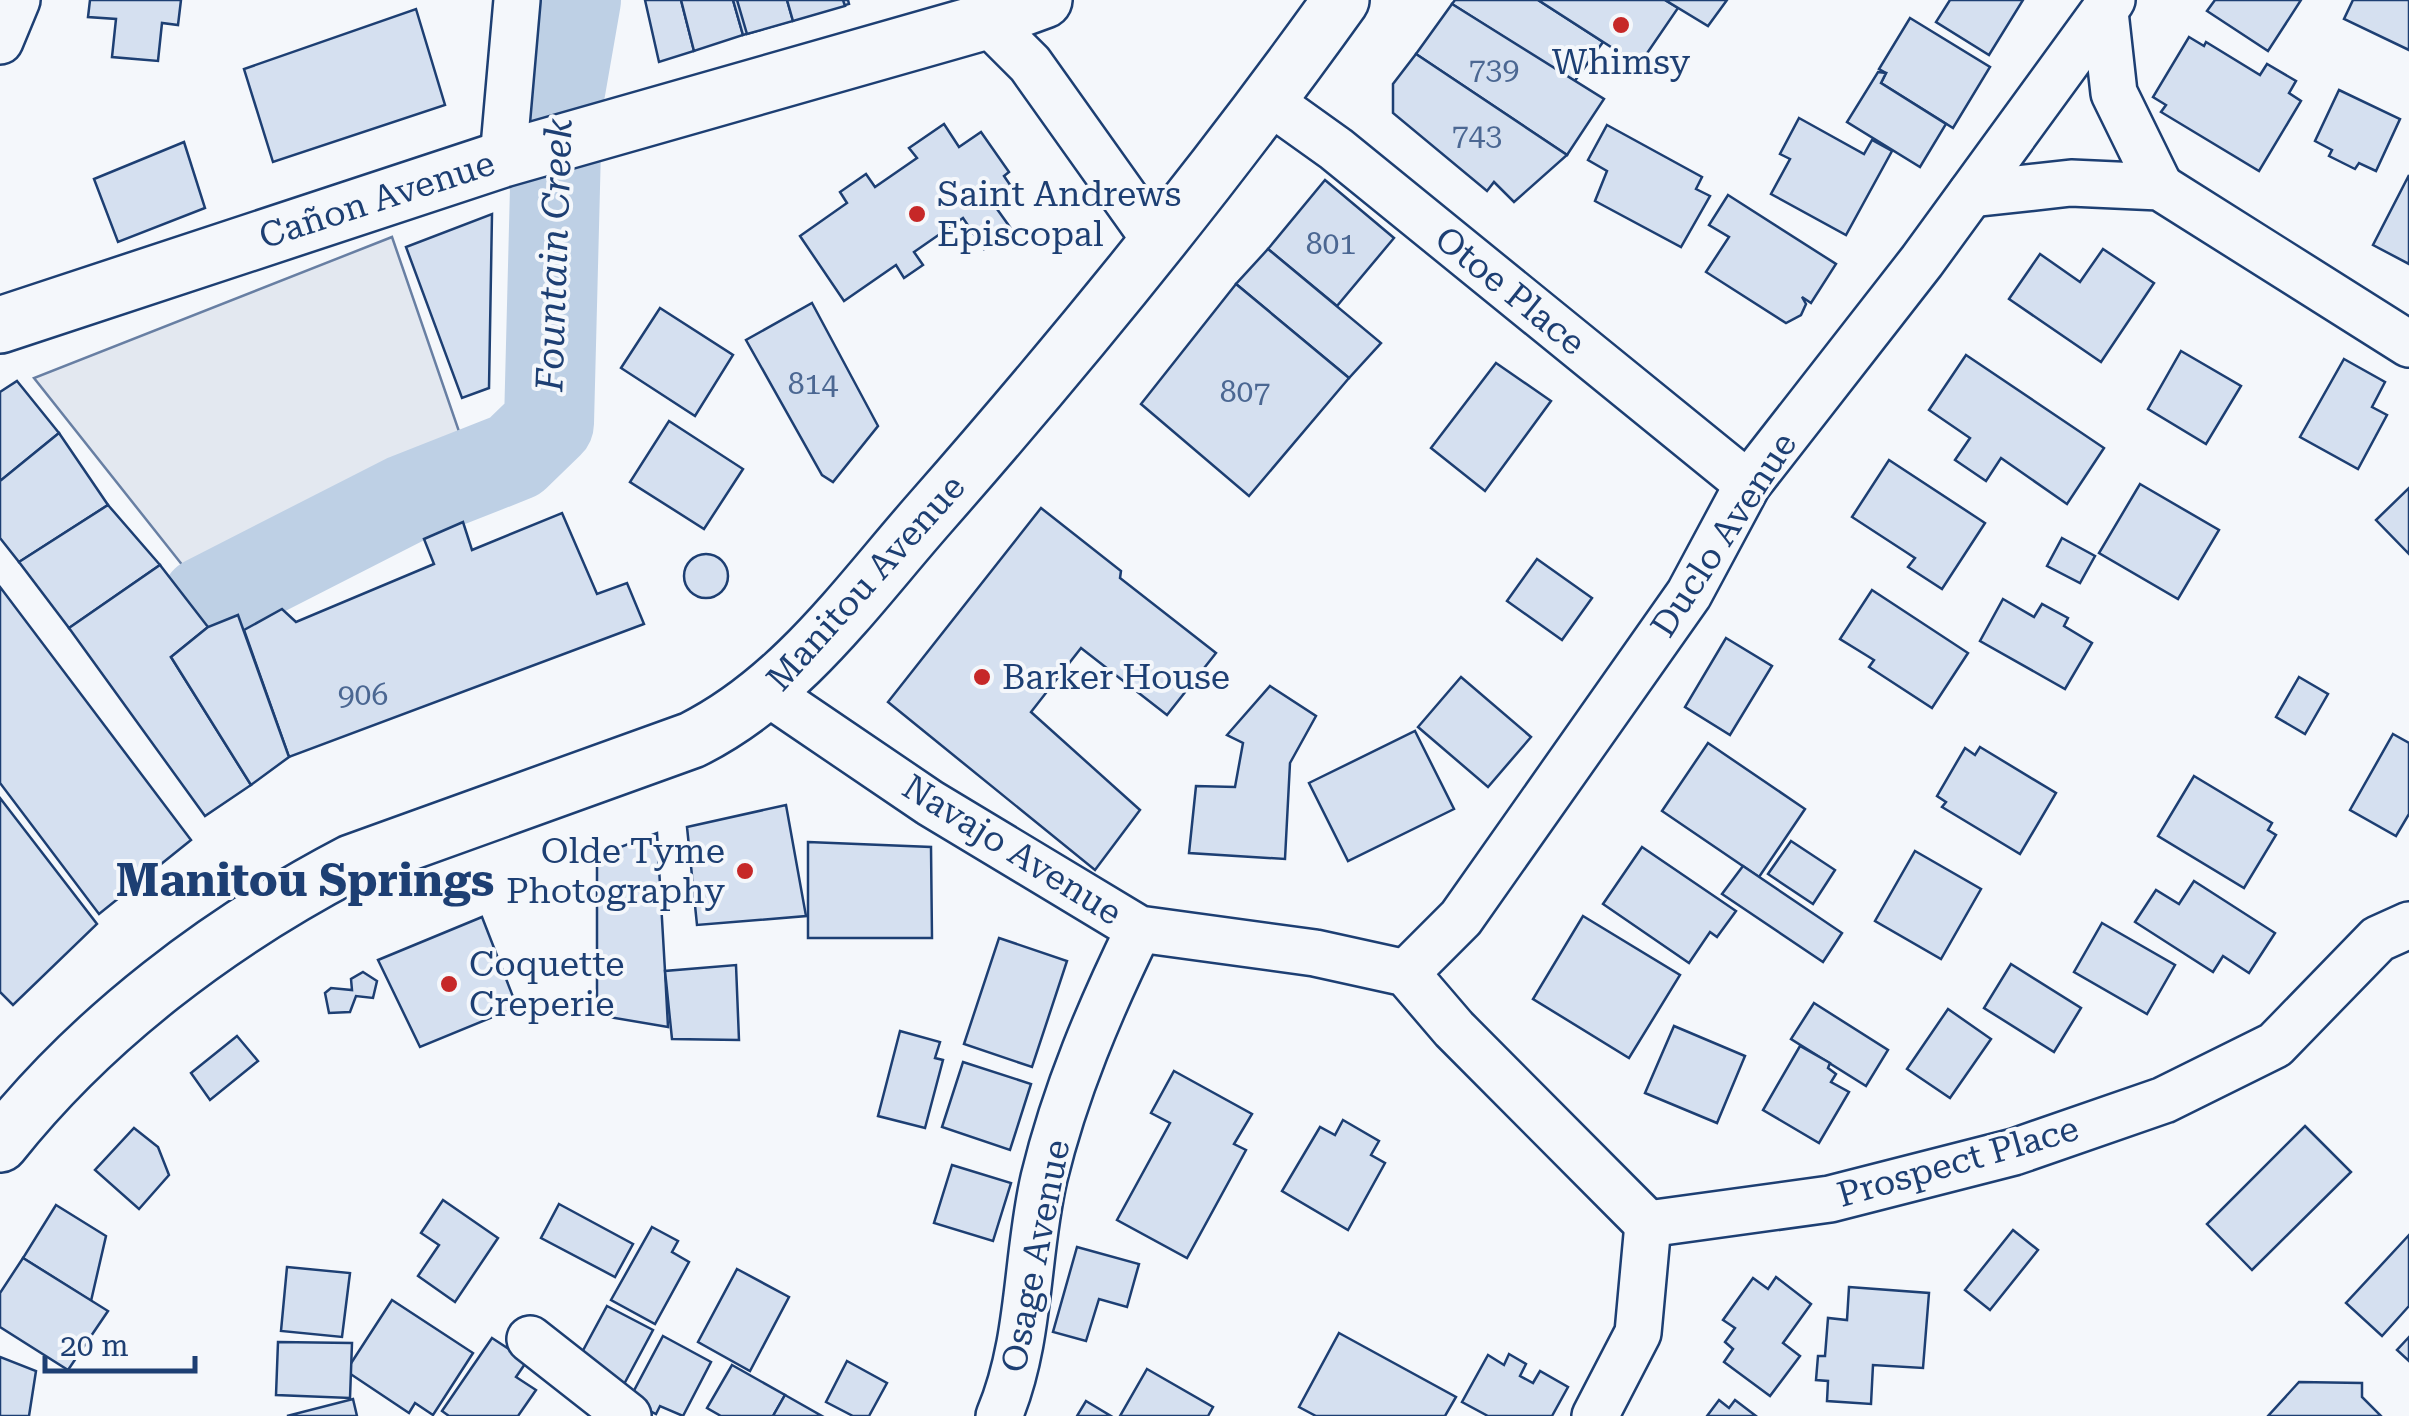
<svg xmlns="http://www.w3.org/2000/svg" width="2409" height="1416" font-family="'Roboto Serif',serif">
  <rect width="100%" height="100%" fill="#f4f7fb"/>
  <path fill="#e3e8f0" stroke="#687fa3" stroke-width="2.5" d="M392 237 463 443 359 486 191 576 34 378Z"/>
  <g fill="none" stroke-linecap="round" stroke-linejoin="round">
    <path stroke="#bed0e5" stroke-width="90" d="M206 601 406 499 515 456 549 423 557 109 576 0"/>
  </g>
  <g fill="#d5e0f0" stroke="#1d3f73" stroke-width="2.5">
    <path d="M90 0H181L178 25 162 23 158 61 112 57 116 19 88 17Z"/>
    <path d="M645 0H681L694 51 659 62Z"/>
    <path d="M681 0H733L743 35 694 51Z"/>
    <path d="M733 0H848L849 4 743 35Z"/>
    <path d="M737 0H787L793 21 747 34Z"/>
    <path d="M787 0H843L845 6 793 21Z"/>
    <path d="M1455 0H1538L1603 42 1574 82 1452 4Z"/>
    <path d="M1538 0H1665L1678 8 1639 65Z"/>
    <path d="M1665 0H1727L1708 26Z"/>
    <path d="M1950 0H2023L1989 55 1936 22Z"/>
    <path d="M2215 0H2214H2301L2268 51 2207 11Z"/>
    <path d="M2353 0H2409V50L2344 19Z"/>
    <path d="M1452 4 1604 99 1567 155 1416 54Z"/>
    <path d="M416 9 445 105 273 162 244 69Z"/>
    <path d="M1910 18 1990 67 1953 128 1881 83 1886 73 1879 69Z"/>
    <path d="M2189 37 2204 46 2206 42 2260 75 2267 64 2296 81 2289 93 2301 101 2259 171 2161 112 2166 105 2153 97Z"/>
    <path d="M1416 54 1567 155 1514 202 1494 182 1487 191 1393 113V84Z"/>
    <path d="M1878 72 1886 73 1881 83 1946 124 1920 167 1847 122Z"/>
    <path d="M2339 90 2400 119 2376 171 2359 163 2355 169 2329 156 2332 150 2315 141Z"/>
    <path d="M1799 118 1864 154 1872 140 1892 151 1846 235 1771 194 1790 159 1780 154Z"/>
    <path d="M944 124 959 147 981 132 1009 172 1004 176 1017 195 997 209 1012 230 984 249 963 218 914 252 923 265 904 278 896 265 844 301 800 236 847 203 840 192 866 174 875 187 917 158 909 148Z"/>
    <path d="M1607 125 1702 177 1696 189 1710 196 1681 247 1595 201 1607 171 1588 160Z"/>
    <path d="M184 142 205 208 118 242 94 179Z"/>
    <path d="M2409 175V264L2373 245Z"/>
    <path d="M1325 180 1394 238 1337 306 1268 249Z"/>
    <path d="M1728 195 1836 264 1811 303 1802 297 1806 304 1801 315 1786 323 1706 272 1729 237 1709 225Z"/>
    <path d="M492 214 489 388 462 398 406 247Z"/>
    <path d="M1268 249 1381 343 1349 378 1236 284Z"/>
    <path d="M2103 249 2154 283 2101 362 2009 299 2040 254 2080 282Z"/>
    <path d="M1236 284 1349 378 1249 496 1141 404Z"/>
    <path d="M812 303 878 426 833 482 822 475 746 340Z"/>
    <path d="M660 308 733 355 695 416 621 368Z"/>
    <path d="M2181 351 2241 386 2206 444 2148 409Z"/>
    <path d="M1966 355 2104 448 2067 504 2001 458 1986 481 1955 460 1970 438 1929 410Z"/>
    <path d="M2344 359 2385 382 2372 407 2387 415 2358 469 2300 437Z"/>
    <path d="M1496 363 1551 401 1485 491 1431 448Z"/>
    <path d="M17 381 59 433 0 481V392Z"/>
    <path d="M669 421 743 469 704 529 630 482Z"/>
    <path d="M59 433 108 505 19 562 0 538V481Z"/>
    <path d="M1889 460 1985 523 1942 589 1908 567 1915 558 1852 517Z"/>
    <path d="M2140 484 2219 530 2178 599 2099 553Z"/>
    <path d="M2409 488V554L2376 520Z"/>
    <path d="M108 505 160 565 69 628 19 562Z"/>
    <path d="M1041 508 1121 571 1120 578 1216 653 1167 715 1081 648 1031 712 1140 810 1095 870 888 702Z"/>
    <path d="M562 513 597 594 627 583 644 624 289 757 244 630 282 609 296 622 434 564 424 539 463 522 472 550Z"/>
    <path d="M2062 538 2095 556 2080 583 2047 566Z"/>
    <circle cx="706" cy="576" r="22"/>
    <path d="M1537 559 1592 598 1562 640 1507 601Z"/>
    <path d="M160 565 208 627 171 657 251 785 205 816 69 628Z"/>
    <path d="M0 587 191 840 99 914 0 783Z"/>
    <path d="M1872 590 1968 653 1932 708 1869 667 1874 660 1840 639Z"/>
    <path d="M2003 599 2034 617 2042 604 2068 618 2064 626 2092 643 2065 689 1980 641Z"/>
    <path d="M238 615 289 757 251 785 171 657 208 627Z"/>
    <path d="M1726 638 1772 666 1730 735 1685 707Z"/>
    <path d="M1461 677 1531 737 1488 787 1418 727Z"/>
    <path d="M2299 677 2328 694 2305 734 2276 717Z"/>
    <path d="M1270 686 1316 716 1290 763 1285 859 1189 853 1196 786 1235 787 1243 743 1227 735Z"/>
    <path d="M1415 731 1454 809 1348 861 1309 783Z"/>
    <path d="M2393 734 2409 743V814L2396 836 2350 810Z"/>
    <path d="M1708 743 1805 809 1759 877 1662 811Z"/>
    <path d="M1980 747 2056 793 2020 854 1942 807 1946 802 1937 796 1965 748 1975 755Z"/>
    <path d="M2194 776 2272 823 2268 830 2276 835 2244 888 2158 836Z"/>
    <path d="M0 798 97 924 13 1005 0 992Z"/>
    <path d="M786 805 806 916 697 925 687 827Z"/>
    <path d="M657 833 665 971 668 1027 597 1015V856Z"/>
    <path d="M1791 841 1835 870 1813 904 1768 874Z"/>
    <path d="M808 842 931 847 932 938H808Z"/>
    <path d="M1642 847 1736 911 1717 937 1710 932 1689 963 1603 904Z"/>
    <path d="M1915 851 1981 889 1941 959 1875 921Z"/>
    <path d="M1743 866 1842 933 1823 962 1722 894Z"/>
    <path d="M2194 881 2275 933 2249 973 2223 956 2213 972 2135 922 2156 890 2179 904Z"/>
    <path d="M1583 916 1680 975 1629 1058 1533 999Z"/>
    <path d="M482 917 517 1007 420 1047 378 960Z"/>
    <path d="M2102 923 2175 965 2147 1014 2074 972Z"/>
    <path d="M999 938 1067 961 1032 1067 964 1044Z"/>
    <path d="M2011 964 2081 1008 2054 1052 1984 1008Z"/>
    <path d="M736 965 739 1040 672 1039 665 971Z"/>
    <path d="M363 972 377 981 373 998 356 996 350 1012 329 1013 325 993 331 988 352 990 351 979Z"/>
    <path d="M1814 1003 1888 1050 1866 1086 1791 1039Z"/>
    <path d="M1948 1009 1991 1039 1950 1098 1907 1069Z"/>
    <path d="M1674 1026 1745 1056 1717 1123 1645 1093Z"/>
    <path d="M900 1031 940 1042 935 1058 943 1060 925 1128 878 1116Z"/>
    <path d="M237 1036 258 1061 210 1100 191 1073Z"/>
    <path d="M1800 1046 1830 1063 1828 1068 1836 1074 1831 1082 1849 1092 1819 1143 1763 1110Z"/>
    <path d="M963 1062 1031 1084 1010 1150 942 1127Z"/>
    <path d="M1174 1071 1252 1114 1234 1144 1246 1150 1187 1258 1117 1220 1170 1123 1151 1113Z"/>
    <path d="M1343 1120 1379 1141 1371 1155 1385 1163 1348 1230 1282 1191 1320 1127 1335 1135Z"/>
    <path d="M2305 1126 2351 1172 2252 1270 2207 1224Z"/>
    <path d="M134 1128 158 1147 169 1175 139 1209 95 1170Z"/>
    <path d="M952 1165 1011 1183 993 1241 934 1223Z"/>
    <path d="M443 1200 498 1238 455 1302 418 1276 439 1245 421 1233Z"/>
    <path d="M559 1204 633 1244 615 1277 541 1238Z"/>
    <path d="M56 1205 106 1236 91 1301 23 1258Z"/>
    <path d="M652 1227 678 1241 672 1252 689 1262 655 1324 611 1300Z"/>
    <path d="M2013 1230 2038 1250 1990 1310 1965 1290Z"/>
    <path d="M2409 1235V1306L2382 1336 2346 1303Z"/>
    <path d="M1077 1247 1139 1264 1127 1307 1099 1299 1086 1341 1053 1332Z"/>
    <path d="M23 1258 108 1311 68 1370 0 1327V1293Z"/>
    <path d="M287 1267 350 1273 342 1337 281 1331Z"/>
    <path d="M737 1269 789 1297 750 1371 698 1342Z"/>
    <path d="M1776 1277 1811 1304 1783 1343 1800 1356 1770 1396 1724 1362 1733 1349 1725 1342 1735 1328 1723 1320 1753 1278 1768 1289Z"/>
    <path d="M1849 1287 1929 1293 1923 1368 1873 1365 1871 1404 1827 1401 1828 1381 1816 1380 1818 1356H1825L1828 1318 1847 1320Z"/>
    <path d="M392 1300 473 1353 433 1415 415 1403 409 1413 346 1371Z"/>
    <path d="M607 1306 653 1330 623 1386 573 1369Z"/>
    <path d="M1339 1333 1456 1397 1445 1416H1316L1299 1407Z"/>
    <path d="M663 1336 711 1362 683 1416 660 1406 656 1414 629 1400Z"/>
    <path d="M2409 1337V1361L2397 1350Z"/>
    <path d="M492 1338 527 1361 516 1377 536 1390 518 1416H449L442 1411Z"/>
    <path d="M278 1342 352 1343 350 1398 276 1395Z"/>
    <path d="M1509 1354 1526 1364 1520 1376 1533 1383 1540 1371 1568 1387 1552 1416H1488L1462 1402 1488 1355 1504 1365Z"/>
    <path d="M0 1357 36 1371 29 1416H0Z"/>
    <path d="M847 1361 887 1383 869 1416H853L826 1402Z"/>
    <path d="M732 1365 785 1395 773 1416H721L707 1408Z"/>
    <path d="M1147 1369 1213 1407 1208 1416H1120Z"/>
    <path d="M2299 1382 2362 1383V1397L2381 1416H2268Z"/>
    <path d="M785 1395 822 1416H773Z"/>
    <path d="M353 1399 357 1416H287Z"/>
    <path d="M1719 1400 1729 1408 1735 1400 1756 1416H1707Z"/>
    <path d="M1086 1401 1111 1416H1077Z"/>
  </g>
  <g fill="none" stroke-linecap="round" stroke-linejoin="round">
    <g stroke="#1d3f73" stroke-width="50">
      <g id="street">
        <path d="M2105 12 2114 93 2160 187"/>
        <path d="M987 21 1030 64 1158 244"/>
        <path d="M0 41 17 0"/>
        <path d="M1269 101 1336 149 1748 484"/>
        <path d="M503 159 517 0"/>
        <path d="M1971 194 2071 183 2160 187 2409 344"/>
        <path d="M768 693 930 803 1139 929 1315 953 1406 973 1454 1029 1648 1224"/>
        <path d="M1406 973 1461 918 1689 594 1748 484 1922 261 2112 0"/>
        <path d="M1648 1224 1830 1199 2014 1152 2164 1100 2275 1045 2378 939 2409 925"/>
        <path d="M530 1339 628 1416"/>
        <path d="M999 1416C1031 1341 1026 1256 1044 1178 1065 1091 1100 1009 1139 929"/>
        <path d="M1595 1416 1638 1333 1648 1224"/>
      </g>
    </g>
    <g stroke="#1d3f73" stroke-width="60">
      <g id="secondary">
        <path d="M0 325 503 159 987 21 1044 0"/>
        <path d="M0 1144C93 1027 219 932 351 863L692 740C792 690 857 596 930 513 1075 348 1213 179 1341 0"/>
      </g>
    </g>
    <use href="#street" stroke="#f4f7fb" stroke-width="45"/>
    <use href="#secondary" stroke="#f4f7fb" stroke-width="55"/>
  </g>
  <g fill="#c62828" stroke="#f4f7fb" stroke-width="4">
    <circle cx="1621" cy="25" r="10"/>
    <circle cx="917" cy="214" r="10"/>
    <circle cx="982" cy="677" r="10"/>
    <circle cx="745" cy="871" r="10"/>
    <circle cx="449" cy="984" r="10"/>
  </g>
  <g text-anchor="middle" dominant-baseline="central" stroke-width="8" stroke-linejoin="round" paint-order="stroke">
    <g font-size="30" fill="#4b6792">
      <text x="1494" y="68">739</text>
      <text x="1477" y="134">743</text>
      <text x="1331" y="243">801</text>
      <text x="813" y="383">814</text>
      <text x="1245" y="391">807</text>
      <text x="363" y="694">906</text>
    </g>
    <g font-size="35" fill="#1d3f73" stroke="#f4f7fb" text-anchor="start">
      <text x="1621" y="62" text-anchor="middle">Whimsy</text>
      <text x="937" y="194">Saint Andrews<tspan x="937" dy="40">Episcopal</tspan></text>
      <text x="1002" y="677">Barker House</text>
      <text x="725" y="851" text-anchor="end">Olde Tyme<tspan x="725" dy="40">Photography</tspan></text>
      <text x="469" y="964">Coquette<tspan x="469" dy="40">Creperie</tspan></text>
    </g>
    <g font-size="35" fill="#1d3f73" stroke="#f4f7fb">
      <text transform="translate(377 200) rotate(-18)">Cañon Avenue</text>
      <text transform="translate(1510 291) rotate(39)">Otoe Place</text>
      <text transform="translate(1724 535) rotate(-57)">Duclo Avenue</text>
      <text transform="translate(866 583) rotate(-48)">Manitou Avenue</text>
      <text transform="translate(1012 850) rotate(32)">Navajo Avenue</text>
      <text transform="translate(1958 1162) rotate(-16)">Prospect Place</text>
      <text transform="translate(1036 1256) rotate(-79)">Osage Avenue</text>
    </g>
    <g font-size="38" font-style="italic" fill="#1d3f73" stroke="#f4f7fb">
      <text transform="translate(554 255) rotate(-88)">Fountain Creek</text>
    </g>
    <g font-size="45" font-weight="bold" fill="#1d3f73" stroke="#f4f7fb">
      <text x="305" y="880">Manitou Springs</text>
    </g>
  </g>
  <path d="M45 1356v15h150v-15" fill="none" stroke="#1d3f73" stroke-width="5"/>
  <text x="60" y="1356" font-size="30" fill="#1d3f73" stroke="#f4f7fb" stroke-width="8" paint-order="stroke">20 m</text>
</svg>
